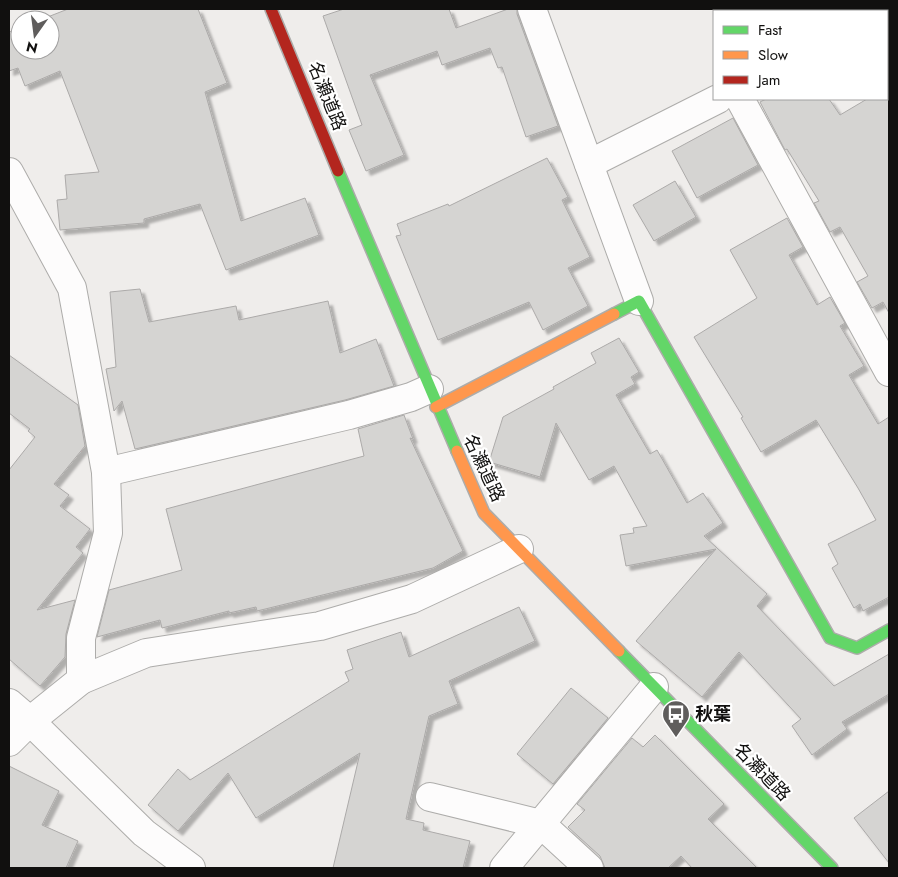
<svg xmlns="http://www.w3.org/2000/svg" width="898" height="877" font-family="Jost,'Noto Sans JP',sans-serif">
  <defs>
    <filter id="shadow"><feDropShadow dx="4.5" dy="4.5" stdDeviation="1" flood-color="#0004"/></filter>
  </defs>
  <rect width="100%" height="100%" fill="#efedeb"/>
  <g fill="#d5d4d2" stroke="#acaaa9" filter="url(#shadow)">
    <path d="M68 9H198L227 83 205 92 241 221 305 198 319 235 226 270 200 204 144 219V223L60 230 57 200 67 199 65 175 99 172 60 71 25 86 18 68 9 71V32L20 28V50H50V20H40Z"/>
    <path d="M344 9H449L456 28 508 9H517V14L558 126 526 137 502 67 498 68 490 48 442 65 437 51 370 75 404 155 366 171 349 130 362 125 323 16Z"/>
    <path d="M889 86V313L883 302 872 308 857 282 868 276 840 227 830 232 814 203 819 201 787 149 785 150 760 102 766 99H829L840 115 867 99H887V87Z"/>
    <path d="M733 118 758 165 697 198 672 151Z"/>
    <path d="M547 158 568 197 562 200 590 257 568 268 588 306 543 330 529 302 438 340 396 236 401 235 397 224 448 204 449 206Z"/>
    <path d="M675 181 696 217 654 241 633 205Z"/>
    <path d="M787 218 803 247 789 255 817 305 830 297 845 323 840 326 864 366 849 375 878 424 889 417V597L863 611 860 604 854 608 832 568 838 564 828 544 876 520 858 488 816 420 761 452 741 418 743 417 694 337 757 298 730 250Z"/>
    <path d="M140 289 149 322 236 306 239 320 328 301 340 353 376 339 394 386 345 400 135 449 122 401 114 411 106 369 116 367 110 292Z"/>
    <path d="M619 338 639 372 631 377 635 384 616 395 650 454 657 450 687 503 703 493 723 523 704 536 767 594 757 606 834 686 889 654V694L842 722 847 729 812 755 792 726 801 719 739 652 702 697 636 641 716 549 626 566 620 535 634 533 633 528 647 526 614 466 589 480 556 423 540 477 489 462 503 417 554 389 553 387 596 363 591 353Z"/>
    <path d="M9 355 78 405 85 446 54 484 69 495 60 506 90 529 76 547 83 553 37 610 75 600 66 634 65 657 40 686 9 659V470L35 437 28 431 30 429 9 413Z"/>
    <path d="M404 415 413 439 410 438 463 551 433 568 257 611 256 607 229 613V611L162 628 160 620 97 637 109 590 182 570 166 509 364 456 358 429Z"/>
    <path d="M519 607 535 641 449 681 458 704 429 716 406 819 424 823 423 830 470 841 463 868H333L360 753 256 818 228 773 178 831 148 805 178 769 190 780 349 681 345 672 353 669 347 650 401 632 409 657Z"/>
    <path d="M571 688 608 718 553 784 517 754Z"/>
    <path d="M655 735 724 804 708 819 757 868H692L681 856 668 868H605L600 856 568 827 585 810 577 804 632 738 643 747Z"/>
    <path d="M9 766 59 791 42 825 78 841 66 868H9Z"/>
    <path d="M889 791V863L854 818Z"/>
  </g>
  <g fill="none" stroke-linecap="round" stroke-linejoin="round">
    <g stroke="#adacaa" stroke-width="30">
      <g id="street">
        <path d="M532 9 639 301"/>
        <path d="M867 11 871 9"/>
        <path d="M740 99 889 372"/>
        <path d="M589 164 718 99"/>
        <path d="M9 172 72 288 106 472 108 533 81 638V680L30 721 9 742"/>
        <path d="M106 472 349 415 411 397 429 389"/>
        <path d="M81 680 146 653 320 626 412 599 519 549"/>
        <path d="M9 703 30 721 144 833 191 868"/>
        <path d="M430 797 541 824 589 868"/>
        <path d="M504 868 654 687"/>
      </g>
    </g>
    <g stroke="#adacaa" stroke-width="14">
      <g id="fast">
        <path d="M338 171 457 451"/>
        <path d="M614 314 639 301 830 638 857 648 889 630"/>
        <path d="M619 651 832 868"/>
      </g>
    </g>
    <g stroke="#adacaa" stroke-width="14">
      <g id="slow">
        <path d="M436 407 614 314"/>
        <path d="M457 451 484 513 619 651"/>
      </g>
    </g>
    <g stroke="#adacaa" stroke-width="14">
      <path id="jam" d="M271 9 338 171"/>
    </g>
    <use href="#street" stroke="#fdfcfc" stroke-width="28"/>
    <use href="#fast" stroke="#63d668" stroke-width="11"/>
    <use href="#slow" stroke="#ff974d" stroke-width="11"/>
    <use href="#jam" stroke="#b3261e" stroke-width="11"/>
  </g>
  <defs>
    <g id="bus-pin" transform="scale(1.4375)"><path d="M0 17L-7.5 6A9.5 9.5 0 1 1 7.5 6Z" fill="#5f5d5c" stroke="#fff"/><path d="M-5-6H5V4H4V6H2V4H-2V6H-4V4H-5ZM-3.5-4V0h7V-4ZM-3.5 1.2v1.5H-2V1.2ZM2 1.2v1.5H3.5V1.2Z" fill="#fff"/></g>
  </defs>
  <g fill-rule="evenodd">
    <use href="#bus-pin" x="676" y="714"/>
  </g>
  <g text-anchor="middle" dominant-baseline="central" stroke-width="4.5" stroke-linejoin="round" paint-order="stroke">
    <g font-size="18" fill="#11100f" stroke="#fff">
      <text transform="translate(327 96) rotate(68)">名瀬道路</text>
      <text transform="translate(484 468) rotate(65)">名瀬道路</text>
      <text transform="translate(762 772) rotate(46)">名瀬道路</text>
    </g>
    <g font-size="18" font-weight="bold" fill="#11100f" stroke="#fff" text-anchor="start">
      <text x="695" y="714">秋葉</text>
    </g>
  </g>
  <rect width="898" height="877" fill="none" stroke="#11100f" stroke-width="20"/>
  <rect x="713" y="10" width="175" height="90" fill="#ffffff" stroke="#a09f9f"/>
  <rect x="723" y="26" width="25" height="8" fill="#63d668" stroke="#a09f9f"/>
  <text x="758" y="35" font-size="15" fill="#11100f">Fast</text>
  <rect x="723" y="51" width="25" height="8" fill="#ff974d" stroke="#a09f9f"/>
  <text x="758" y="60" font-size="15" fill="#11100f">Slow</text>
  <rect x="723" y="76" width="25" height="8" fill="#b3261e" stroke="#a09f9f"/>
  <text x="758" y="85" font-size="15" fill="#11100f">Jam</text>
  <g transform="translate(35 35) rotate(194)"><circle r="24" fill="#ffffff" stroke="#a09f9f"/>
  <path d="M0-4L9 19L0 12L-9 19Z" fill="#5f5d5c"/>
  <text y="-8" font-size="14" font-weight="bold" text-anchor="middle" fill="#11100f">N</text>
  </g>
</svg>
